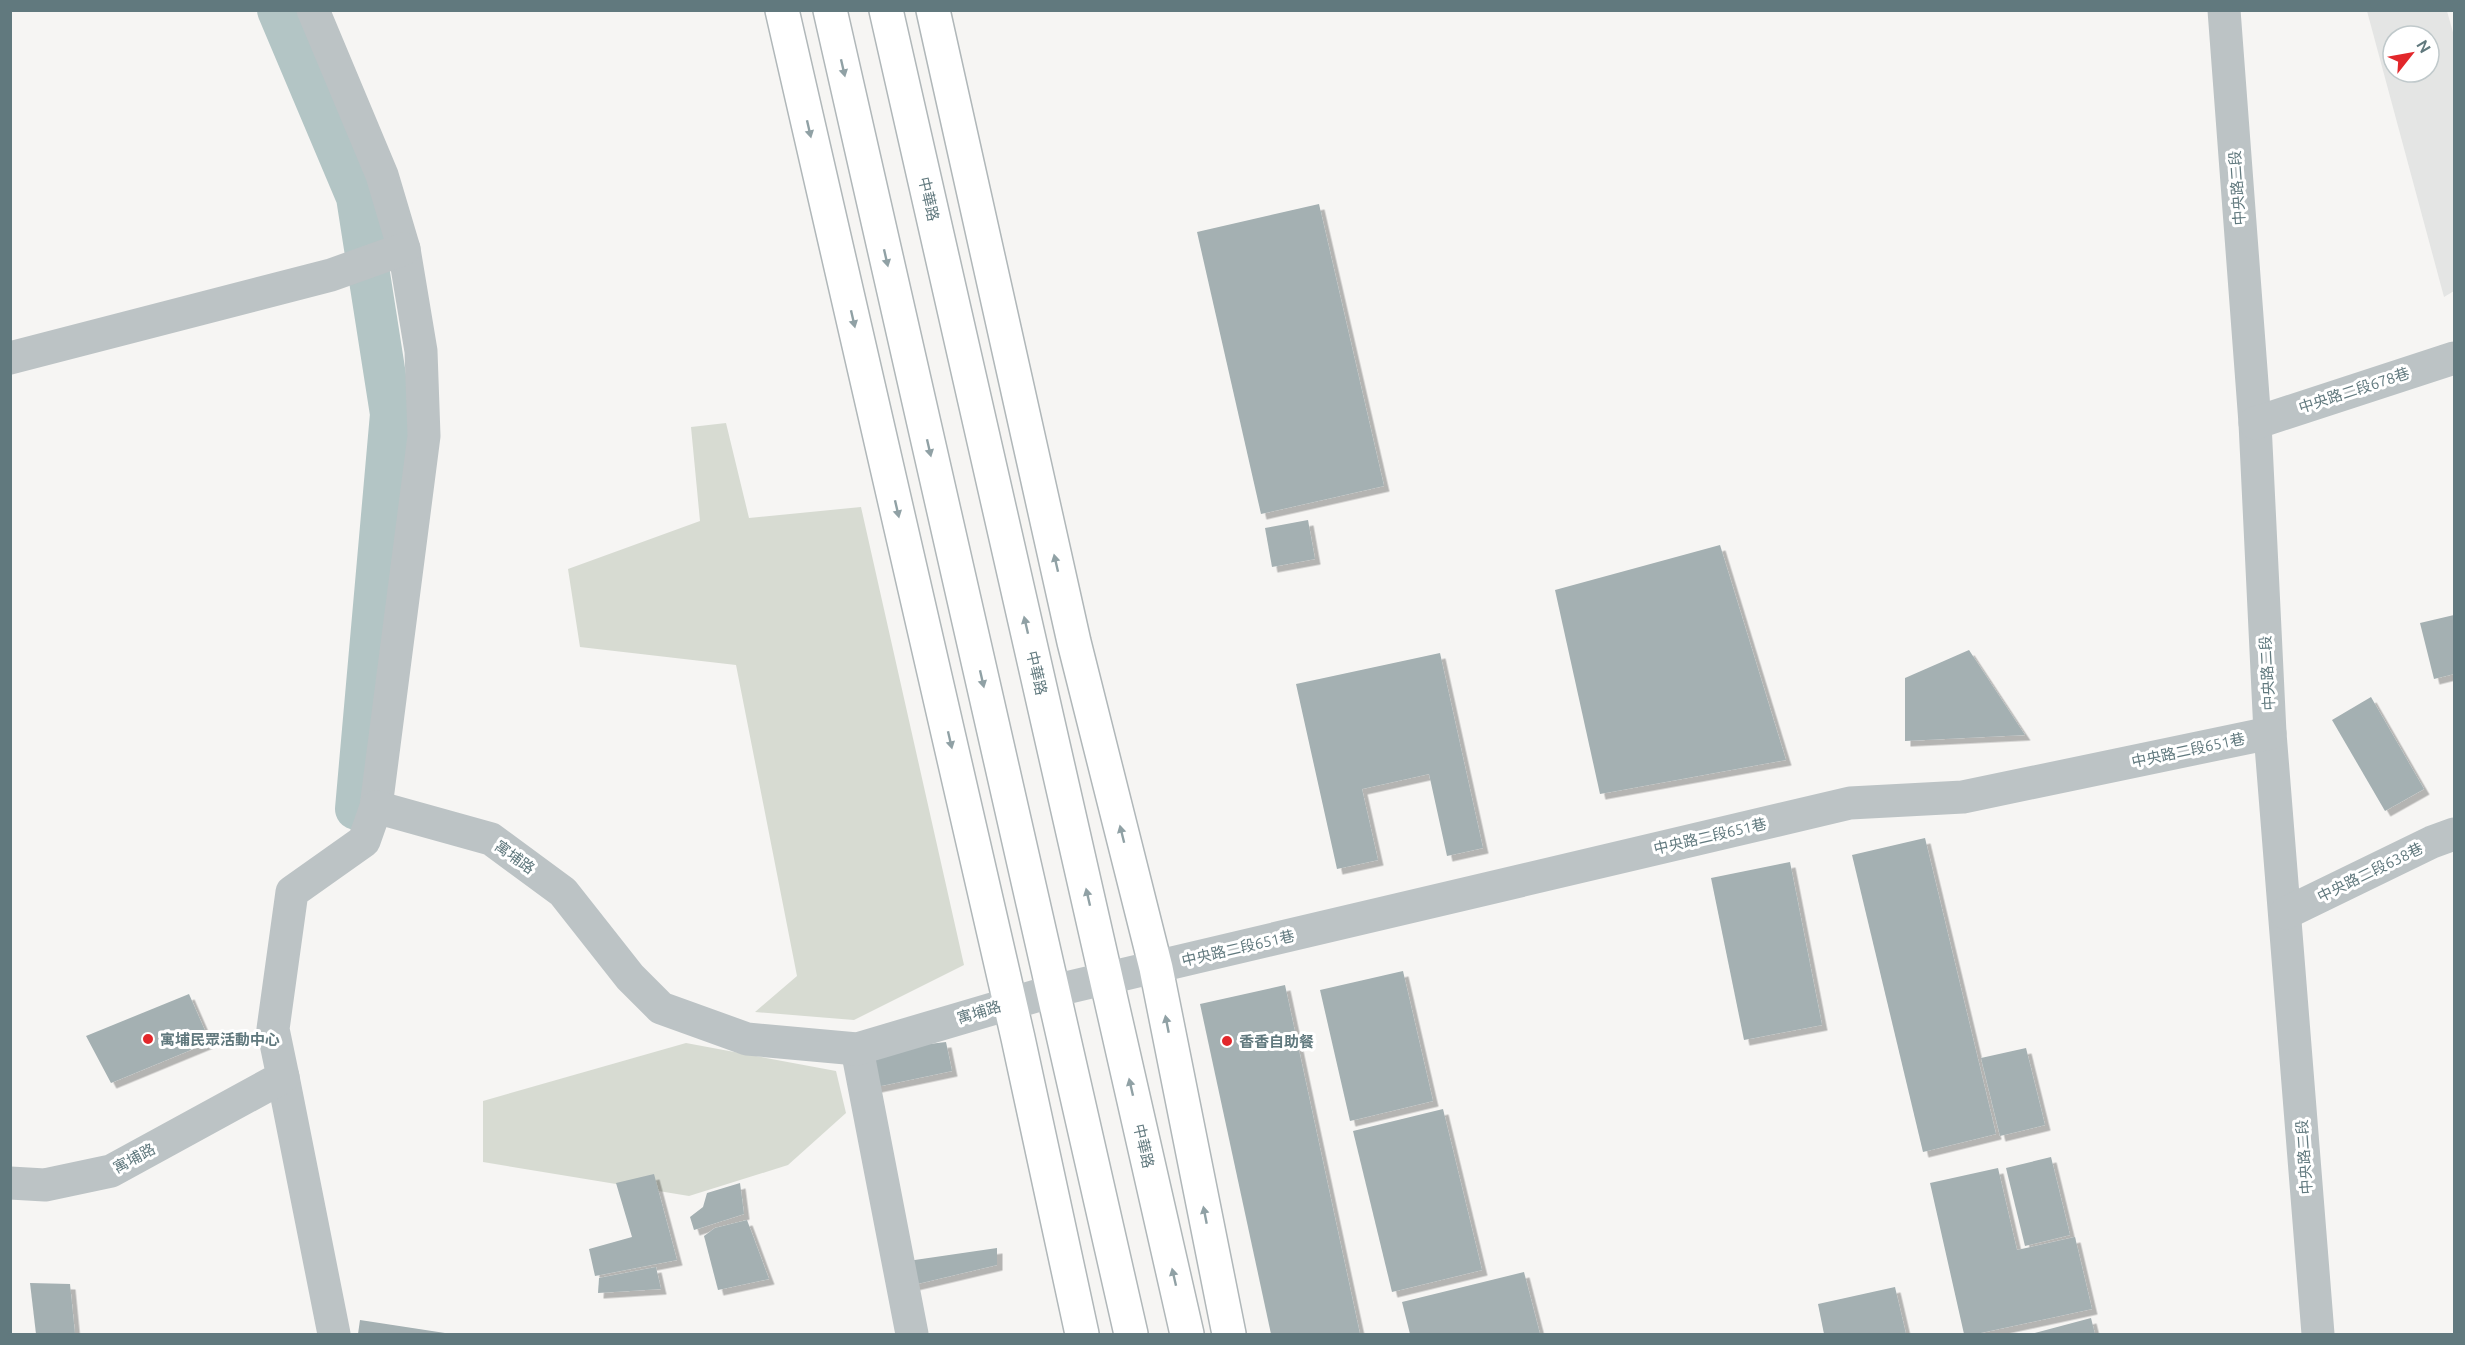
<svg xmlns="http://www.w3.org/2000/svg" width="2465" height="1345" font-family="Ubuntu,'Noto Sans TC',sans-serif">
  <defs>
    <filter id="shadow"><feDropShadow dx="5.5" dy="5.5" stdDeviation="0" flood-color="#0004"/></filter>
  </defs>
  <rect width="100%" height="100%" fill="#f6f5f3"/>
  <path fill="#e4e5e4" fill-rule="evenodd" d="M2367 11H2447L2454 36V291L2444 297ZM2393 36H2429V72H2393Z"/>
  <g fill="#d7dbd2">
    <path d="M726 423 749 518 861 507 964 965 854 1020 755 1012 797 976 736 665 580 647 568 569 700 521 691 427Z"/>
    <path d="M686 1043 836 1071 846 1113 788 1165 689 1196 483 1162V1101Z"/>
  </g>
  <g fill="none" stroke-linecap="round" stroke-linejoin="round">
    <path stroke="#b3c5c5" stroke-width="42" d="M278 10 357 197 391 414 356 809"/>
  </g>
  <g fill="#a4b0b2" filter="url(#shadow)">
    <path d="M1319 204 1384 486 1261 514 1197 232Z"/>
    <path d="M1308 520 1315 559 1272 567 1265 528Z"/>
    <path d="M1720 545 1786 760 1600 794 1555 590Z"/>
    <path d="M2454 615V674L2434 679 2420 623Z"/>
    <path d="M1969 650 2025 735 1905 741V678Z"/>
    <path d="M1440 653 1483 848 1447 856 1429 774 1362 789 1378 860 1337 869 1296 684Z"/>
    <path d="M2371 697 2424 789 2385 811 2332 720Z"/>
    <path d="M1925 838 1996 1134 1923 1152 1852 855Z"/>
    <path d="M1790 862 1822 1025 1744 1040 1711 878Z"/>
    <path d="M1403 971 1433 1101 1350 1121 1320 990Z"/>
    <path d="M1285 985 1360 1334H1271L1200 1004Z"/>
    <path d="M189 994 210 1042 111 1083 86 1036Z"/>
    <path d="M946 1042 952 1071 862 1090 853 1053Z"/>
    <path d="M2026 1048 2045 1125 2000 1136 1981 1058Z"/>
    <path d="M1443 1109 1482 1270 1392 1292 1353 1131Z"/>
    <path d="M2051 1157 2070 1235 2025 1246 2006 1168Z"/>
    <path d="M1998 1168 2017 1250 2075 1237 2092 1309 1976 1334H1964L1930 1183Z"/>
    <path d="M654 1174 677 1260 595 1276 589 1249 632 1237 616 1183Z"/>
    <path d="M740 1183 744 1214 694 1230 690 1217 703 1207 707 1193Z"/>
    <path d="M747 1220 769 1279 718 1290 704 1236 715 1228Z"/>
    <path d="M997 1248V1265L913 1285 901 1262Z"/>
    <path d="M656 1267 661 1289 598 1293 599 1278Z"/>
    <path d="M1524 1272 1540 1334H1410L1402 1302Z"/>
    <path d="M30 1283 70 1284 75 1334H36Z"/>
    <path d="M1895 1287 1906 1334H1824L1818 1304Z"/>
    <path d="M2091 1318 2095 1334H2031Z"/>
    <path d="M360 1320 445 1333 444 1334H358Z"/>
  </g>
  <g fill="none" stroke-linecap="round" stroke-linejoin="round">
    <g stroke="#b0b7b9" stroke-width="36">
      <g id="major">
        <path d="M782 10 1018 1038 1082 1334"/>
        <path d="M830 10 1131 1334"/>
        <path d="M886 10 1187 1334"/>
        <path d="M933 10 1074 642 1156 968 1229 1334"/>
      </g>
    </g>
    <g stroke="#bcc3c5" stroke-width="33">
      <path d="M313 10 382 175 404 249 421 351 424 436 376 807"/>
      <path d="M2224 10 2255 423 2270 733 2318 1334"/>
      <path d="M10 358 331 275 404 249"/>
      <path d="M2255 423 2454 358"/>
      <path d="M2286 913 2432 842 2454 834"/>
      <path d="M857 1049 912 1334"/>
      <path d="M283 1077 334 1334"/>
      <path d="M10 1183 45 1185 111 1171 283 1077 273 1029 292 892 364 841 376 807 491 839 563 892 630 977 661 1008 747 1039 857 1049 1053 991 1850 803 1963 797 2270 733"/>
    </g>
    <use href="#major" stroke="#fff" stroke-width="33"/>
  </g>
  <defs><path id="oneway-solid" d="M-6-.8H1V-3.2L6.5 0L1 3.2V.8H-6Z" transform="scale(1.5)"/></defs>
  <g fill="#90a1a5">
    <use href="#oneway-solid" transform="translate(843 68) rotate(77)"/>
    <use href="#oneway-solid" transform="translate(809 129) rotate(77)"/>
    <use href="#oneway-solid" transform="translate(886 258) rotate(77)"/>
    <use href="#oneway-solid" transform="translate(853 319) rotate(77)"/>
    <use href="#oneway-solid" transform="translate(929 448) rotate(77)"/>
    <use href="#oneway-solid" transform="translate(897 509) rotate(77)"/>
    <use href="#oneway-solid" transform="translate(1056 563) rotate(-103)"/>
    <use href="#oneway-solid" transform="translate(1026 625) rotate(-103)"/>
    <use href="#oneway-solid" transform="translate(982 679) rotate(77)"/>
    <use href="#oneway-solid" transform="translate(950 740) rotate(77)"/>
    <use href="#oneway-solid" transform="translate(1122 834) rotate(-104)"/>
    <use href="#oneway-solid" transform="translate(1088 897) rotate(-103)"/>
    <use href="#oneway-solid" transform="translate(1167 1024) rotate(-101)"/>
    <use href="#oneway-solid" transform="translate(1131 1087) rotate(-103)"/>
    <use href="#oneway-solid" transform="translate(1205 1215) rotate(-101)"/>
    <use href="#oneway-solid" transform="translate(1174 1277) rotate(-103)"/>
  </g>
  <g fill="#e2272b" stroke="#fff" stroke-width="2">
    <circle cx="148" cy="1039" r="6"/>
    <circle cx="1227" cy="1041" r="6"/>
  </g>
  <g text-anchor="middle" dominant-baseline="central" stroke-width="6" stroke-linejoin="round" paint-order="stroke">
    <g font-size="15" fill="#61797e" stroke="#fff">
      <text transform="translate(2237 188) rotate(-94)">中央路二段</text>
      <text transform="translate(929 199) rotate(77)">中華路</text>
      <text transform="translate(2354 390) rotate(-18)">中央路二段678巷</text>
      <text transform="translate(1037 673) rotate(77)">中華路</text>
      <text transform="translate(2267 673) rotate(-93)">中央路二段</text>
      <text transform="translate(2188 750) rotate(-12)">中央路二段651巷</text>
      <text transform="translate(1710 836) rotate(-13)">中央路二段651巷</text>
      <text transform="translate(515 857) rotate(36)">寓埔路</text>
      <text transform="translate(2370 872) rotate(-26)">中央路二段638巷</text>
      <text transform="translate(1238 948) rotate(-13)">中央路二段651巷</text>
      <text transform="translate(979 1012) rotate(-17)">寓埔路</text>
      <text transform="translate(1144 1146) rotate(77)">中華路</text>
      <text transform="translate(2304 1157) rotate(-94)">中央路二段</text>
      <text transform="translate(134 1158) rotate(-28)">寓埔路</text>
    </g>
    <g font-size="15" font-weight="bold" fill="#61797e" stroke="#fff" text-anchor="start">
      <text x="160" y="1039">寓埔民眾活動中心</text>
      <text x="1239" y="1041">香香自助餐</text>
    </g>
  </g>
  <rect width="2465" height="1345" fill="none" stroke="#61797e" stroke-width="24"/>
  <g transform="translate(2411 54) rotate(59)"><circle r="28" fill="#ffffff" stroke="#c0c9cb" stroke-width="1.5"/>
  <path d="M0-4.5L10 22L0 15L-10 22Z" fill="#e2272b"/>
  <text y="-9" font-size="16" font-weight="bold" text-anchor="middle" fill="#61797e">N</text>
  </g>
</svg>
